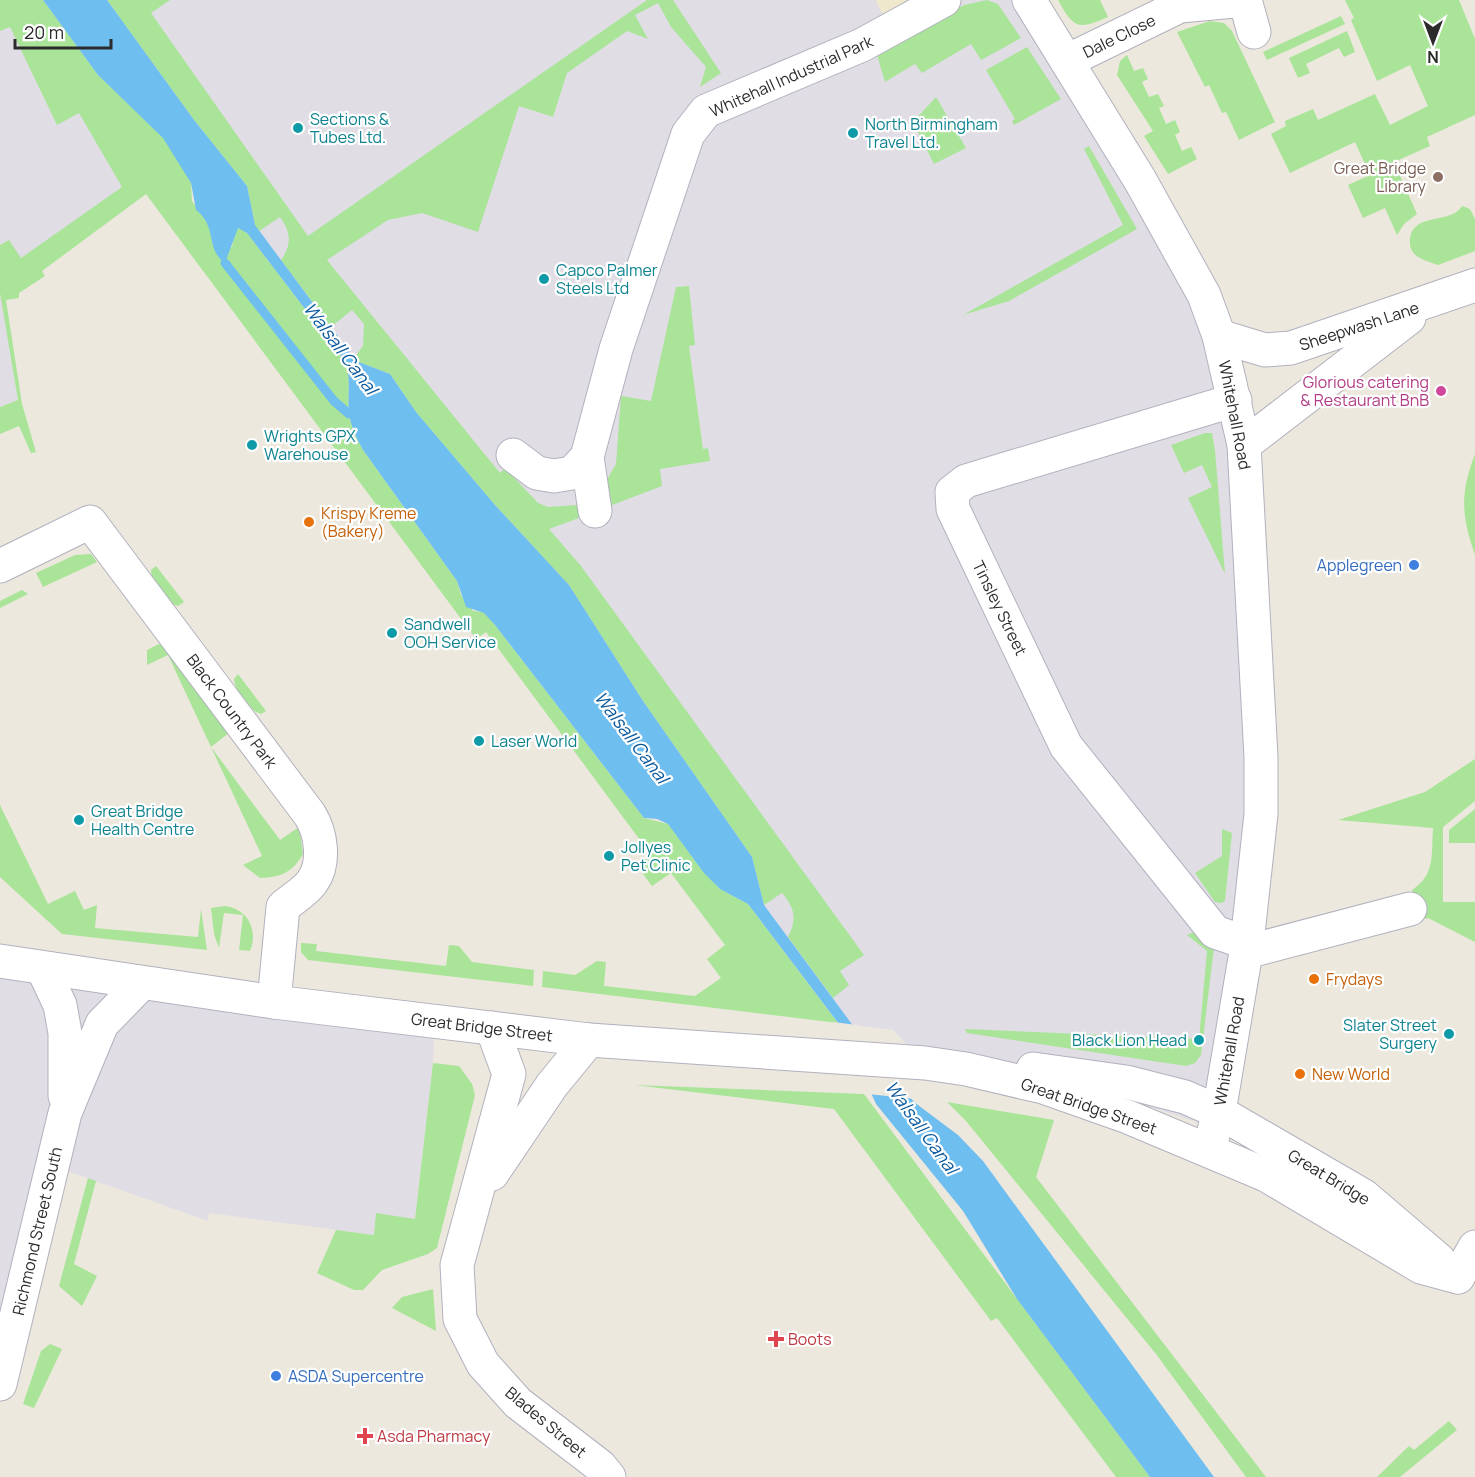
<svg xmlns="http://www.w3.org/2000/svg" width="1475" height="1477" font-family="Manrope,sans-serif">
  <rect width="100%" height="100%" fill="#ede8dd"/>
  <g fill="#e1dde5" fill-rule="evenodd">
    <path d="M0 0H876L890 29 944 0H1029L1219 336 1261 757 1215 1128 1095 1089 925 1063 893 1030 846 1024 190 148 16 270 19 298 2 300 18 400 0 407ZM688 286 694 345 689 346 703 449 660 469Z"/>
    <path d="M0 961 435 1021 433 1063 415 1219 374 1235 209 1213 208 1221 53 1166 0 1384Z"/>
  </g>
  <path fill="#efe8cc" d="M876 0H944L890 30Z"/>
  <g fill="#a9e499">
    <path d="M0 0H43L98 75 164 138 183 166 191 183 192 201 210 227 213 245 232 247 234 232 238 227 247 233 344 360C352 377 347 394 349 413 351 427 356 437 363 450L457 581 461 595 473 611 484 612 495 625 644 818 668 824 681 838 693 858 720 889 748 904 838 1023 542 987 543 971 575 975 597 961 606 962 604 986 695 996 721 978 707 959 725 945 671 873 652 886 637 866 651 855 486 632 476 639 146 194 42 271 45 276 19 293V298L6 300 22 404 36 452 31 453 19 426 0 434V407L18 400 0 293V245L9 240 21 258 122 187 79 113 57 125 10 27 0 31Z"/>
    <path d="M107 0H170L151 13 308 236 647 0H673L721 73 700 87 706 67 671 27 658 3 635 15 648 39 627 31 567 73 553 117 519 106 478 232 422 213 388 220 327 260 500 473 505 468 538 503 548 507 577 505 587 515 549 529 581 566 864 955 840 971 849 985 833 998 788 937C797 919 795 908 782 893L764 905 752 857 643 701 569 585 495 505 416 412 390 374 356 361 354 358 363 346 364 324 352 310 331 327 281 260C292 245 291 232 280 217L259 231 255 225 247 186 194 120Z"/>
    <path d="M987 0 998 4 1021 38 981 60 971 44 922 73 915 64 885 82 877 55 964 5Z"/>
    <path d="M1058 0H1100L1108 17C1078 30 1074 29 1058 0Z"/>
    <path d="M1345 0H1459L1475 39V115L1427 137 1430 146 1394 162 1417 214 1404 224 1397 235 1385 208 1363 218 1348 185 1370 175 1355 142 1290 173 1271 134 1286 126 1285 121 1313 109 1318 120 1375 94 1390 125 1428 106 1410 65 1377 81 1351 20 1354 18Z"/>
    <path d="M1341 16 1345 24 1267 60 1263 52Z"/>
    <path d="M1210 21 1224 23 1232 31 1275 122 1239 140 1226 112 1222 113 1209 85 1205 87 1177 32Z"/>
    <path d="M1347 31 1355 52 1344 57 1339 48 1306 64 1310 73 1298 78 1289 58Z"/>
    <path d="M1027 47 1061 99 1014 125 1012 121 1015 119 986 70Z"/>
    <path d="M1127 55 1134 71 1143 68 1148 79 1142 82 1149 97 1158 94 1164 106 1159 108 1166 124 1175 120 1180 132 1175 135 1182 151 1191 147 1197 159 1168 174 1144 136 1153 131 1117 75 1120 61Z"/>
    <path d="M936 97 966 148 934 164 913 122Z"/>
    <path d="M1089 146 1137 229 1009 301 963 315 1123 225 1084 149Z"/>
    <path d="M1462 206 1470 209 1475 219V251L1438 265C1427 261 1411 258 1410 244 1409 210 1450 226 1462 206Z"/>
    <path d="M689 286 695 345 689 346 703 449 708 448 710 461 660 469 662 486 607 507 601 490 616 464 621 396 651 401 676 287Z"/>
    <path d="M1205 433H1212L1215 450 1225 574 1188 498 1212 487 1202 465 1184 473 1171 445Z"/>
    <path d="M1475 454V555C1461 515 1460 493 1475 454Z"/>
    <path d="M91 554 97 562 43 587 36 573 75 555Z"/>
    <path d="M156 566 184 602 178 606 172 604 152 579 151 570Z"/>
    <path d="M22 590 28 594 0 608V601Z"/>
    <path d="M159 644 166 647 230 732 211 747 280 840 299 827 303 854C292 873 281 877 260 878L243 865 262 856 168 655 147 665V650Z"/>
    <path d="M238 674 266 711 261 714C249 711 235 691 234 679Z"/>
    <path d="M1475 759V801L1443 827V902H1475V942L1428 918 1421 920 1412 890C1436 874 1431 855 1433 828L1338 820 1425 792Z"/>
    <path d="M0 805 48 904 75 891 84 910 97 905 95 928 198 937 201 909 207 950 62 934 0 877Z"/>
    <path d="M1475 809V843H1449V830Z"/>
    <path d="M1222 829 1232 833 1225 901 1221 903 1215 902 1195 873 1222 856Z"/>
    <path d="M225 906C247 909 259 929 250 951L239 950 243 915 224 913 219 948 214 934 211 908Z"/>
    <path d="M1200 929 1214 948 1201 1055 1195 1063 1186 1066 967 1033 965 1029 1199 1039 1207 951 1187 935Z"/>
    <path d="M301 943 317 944 316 951 446 966 449 945 459 946 472 962 534 970 533 986 308 960 301 952Z"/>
    <path d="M433 1063 459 1066 472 1084 475 1095 437 1248 428 1254 382 1270 363 1290H354L317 1273 336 1230 374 1235 376 1213 415 1219Z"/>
    <path d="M634 1085 864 1094 1150 1477H1116L997 1318 991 1321 834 1109Z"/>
    <path d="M947 1102 1054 1120 1036 1177 1266 1477H1246L1156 1354 966 1121Z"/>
    <path d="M88 1178 96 1181 74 1264 97 1276 82 1306 59 1286Z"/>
    <path d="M433 1289 436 1331 392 1308 402 1297Z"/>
    <path d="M50 1344 62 1349 34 1408 23 1404 41 1351Z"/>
    <path d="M1449 1421 1457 1430 1400 1477H1377L1409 1446 1414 1450Z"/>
  </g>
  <path fill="#6fbef0" d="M43 0H107L194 120 247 186 255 225 356 361 390 374 416 412 495 505 569 585 643 701 752 857 764 905 851 1023 914 1102 958 1135 983 1161 1214 1477H1150L1017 1299 963 1211 876 1104 842 1028 748 904 720 889 704 873 668 824 657 819 644 818 495 625 484 613 466 607 457 581 363 450C356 437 351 427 349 413 347 394 352 377 344 360L247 233 238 228 225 263C205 249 218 227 196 210L191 183 163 138 98 75Z"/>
  <path fill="#ede8dd" d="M833 1022 857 1025 915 1099 868 1094Z"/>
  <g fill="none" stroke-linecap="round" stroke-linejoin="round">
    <path stroke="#6fbef0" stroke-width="9" d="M225 263 334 401 349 414"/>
    <g stroke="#b1b1bf" stroke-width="35">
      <g id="street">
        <path d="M1067 61 1180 6 1245 0 1254 32"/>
        <path d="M1235 400 966 481 952 492 953 509 1066 746 1215 932 1247 943"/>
        <path d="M513 455 537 473 554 476 572 473 587 457 616 349 688 134 706 111 862 45 944 0"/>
        <path d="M587 457 595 511"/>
        <path d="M0 566 90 522 310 815C321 833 326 863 312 882 305 892 292 899 283 907L274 1002"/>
        <path d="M1246 952 1410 909"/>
        <path d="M43 969 60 1005 65 1033V1096"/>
        <path d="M492 1028 509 1074 457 1265 460 1319 483 1364 518 1403 600 1466 609 1477"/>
        <path d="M492 1174 552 1085 589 1040"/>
        <path d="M1458 1277 1475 1247"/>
        <path d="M0 1384 65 1113 102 1024 141 984"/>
      </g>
    </g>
    <g stroke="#b1b1bf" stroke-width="35">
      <g id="secondary">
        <path d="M1029 0 1140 180 1204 295 1219 336 1244 445 1261 757V814L1246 952 1219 1112 1209 1150"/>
        <path d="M1219 336 1265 350 1291 348 1475 285"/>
        <path d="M1244 445 1409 318"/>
        <path d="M0 961 274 1002 589 1040 925 1063 966 1069 1043 1087 1128 1117 1266 1175 1421 1267 1458 1277"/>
        <path d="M1033 1069 1126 1082 1185 1097 1219 1112 1364 1196 1439 1260"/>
      </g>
    </g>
    <use href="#street" stroke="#fff" stroke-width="33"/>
    <use href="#secondary" stroke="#fff" stroke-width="33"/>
  </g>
  <g fill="#0f9aa8" stroke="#fff" stroke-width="2">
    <circle cx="298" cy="128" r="6"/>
    <circle cx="853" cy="133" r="6"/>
    <circle cx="544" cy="279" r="6"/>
    <circle cx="252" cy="445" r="6"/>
    <circle cx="392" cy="633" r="6"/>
    <circle cx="479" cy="741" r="6"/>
    <circle cx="79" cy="820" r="6"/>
    <circle cx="609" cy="856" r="6"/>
    <circle cx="1449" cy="1034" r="6"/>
    <circle cx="1199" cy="1040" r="6"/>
  </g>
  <circle fill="#8d6e63" stroke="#fff" stroke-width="2" cx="1438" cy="177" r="6"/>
  <circle fill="#d1479c" stroke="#fff" stroke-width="2" cx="1441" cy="391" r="6"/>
  <g fill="#e8710a" stroke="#fff" stroke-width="2">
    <circle cx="309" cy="522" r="6"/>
    <circle cx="1314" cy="979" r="6"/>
    <circle cx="1300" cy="1074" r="6"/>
  </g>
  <g fill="#3f7fe0" stroke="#fff" stroke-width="2">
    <circle cx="1414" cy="565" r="6"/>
    <circle cx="276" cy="1376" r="6"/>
  </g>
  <g fill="#e0444e" stroke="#fff" stroke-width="2">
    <path d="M773 1330h6v6h6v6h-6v6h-6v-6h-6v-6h6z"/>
    <path d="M362 1427h6v6h6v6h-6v6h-6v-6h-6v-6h6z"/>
  </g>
  <g text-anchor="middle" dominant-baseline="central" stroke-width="4.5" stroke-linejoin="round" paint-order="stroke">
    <g font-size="16" fill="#2b2b2b" stroke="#fff">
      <text transform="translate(1119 36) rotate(-26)">Dale Close</text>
      <text transform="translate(791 76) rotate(-24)">Whitehall Industrial Park</text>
      <text transform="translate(1359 326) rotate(-18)">Sheepwash Lane</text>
      <text transform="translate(1235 415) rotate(79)">Whitehall Road</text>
      <text transform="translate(1000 608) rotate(64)">Tinsley Street</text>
      <text transform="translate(232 711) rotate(53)">Black Country Park</text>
      <text transform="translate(482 1027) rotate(7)">Great Bridge Street</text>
      <text transform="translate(1229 1051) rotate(-80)">Whitehall Road</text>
      <text transform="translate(1089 1106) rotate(19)">Great Bridge Street</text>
      <text transform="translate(1329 1177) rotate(31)">Great Bridge</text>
      <text transform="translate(37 1231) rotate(-77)">Richmond Street South</text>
      <text transform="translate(546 1422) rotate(40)">Blades Street</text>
    </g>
    <g font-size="16" fill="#0d838f" stroke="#fff" text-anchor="start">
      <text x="310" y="119">Sections &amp;<tspan x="310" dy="18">Tubes Ltd.</tspan></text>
      <text x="865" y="124">North Birmingham<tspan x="865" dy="18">Travel Ltd.</tspan></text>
      <text x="556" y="270">Capco Palmer<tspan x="556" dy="18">Steels Ltd</tspan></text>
      <text x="264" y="436">Wrights GPX<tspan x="264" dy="18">Warehouse</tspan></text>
      <text x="404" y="624">Sandwell<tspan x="404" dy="18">OOH Service</tspan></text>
      <text x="491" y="741">Laser World</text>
      <text x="91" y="811">Great Bridge<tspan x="91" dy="18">Health Centre</tspan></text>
      <text x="621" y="847">Jollyes<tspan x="621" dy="18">Pet Clinic</tspan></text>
      <text x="1437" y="1025" text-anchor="end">Slater Street<tspan x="1437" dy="18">Surgery</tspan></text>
      <text x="1187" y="1040" text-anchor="end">Black Lion Head</text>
    </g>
    <g font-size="16" fill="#785e54" stroke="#fff" text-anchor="end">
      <text x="1426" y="168">Great Bridge<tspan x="1426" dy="18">Library</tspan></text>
    </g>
    <g font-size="16" fill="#b23c85" stroke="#fff" text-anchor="end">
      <text x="1429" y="382">Glorious catering<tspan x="1429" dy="18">&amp; Restaurant BnB</tspan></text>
    </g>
    <g font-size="16" fill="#c56008" stroke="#fff" text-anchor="start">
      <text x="321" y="513">Krispy Kreme<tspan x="321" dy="18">(Bakery)</tspan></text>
      <text x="1326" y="979">Frydays</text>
      <text x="1312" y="1074">New World</text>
    </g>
    <g font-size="16" fill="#366cbe" stroke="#fff" text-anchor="end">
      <text x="1402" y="565">Applegreen</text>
      <text x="288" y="1376" text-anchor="start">ASDA Supercentre</text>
    </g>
    <g font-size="16" fill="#be3a42" stroke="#fff" text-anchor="start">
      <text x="788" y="1339">Boots</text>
      <text x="377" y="1436">Asda Pharmacy</text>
    </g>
    <g font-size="18" font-style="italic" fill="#0c5a9e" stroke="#fff">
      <text transform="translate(341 348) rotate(53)">Walsall Canal</text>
      <text transform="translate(632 737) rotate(53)">Walsall Canal</text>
      <text transform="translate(922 1127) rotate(54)">Walsall Canal</text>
    </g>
  </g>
  <g transform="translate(1433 42) rotate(180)" stroke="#ffffff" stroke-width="4.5" paint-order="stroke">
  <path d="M0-4.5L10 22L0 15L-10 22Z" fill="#2b2b2b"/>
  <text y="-9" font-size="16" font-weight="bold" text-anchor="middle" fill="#2b2b2b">N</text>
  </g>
  <path d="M15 39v9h96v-9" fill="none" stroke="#2b2b2b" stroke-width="3"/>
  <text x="24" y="39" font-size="18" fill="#2b2b2b" stroke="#ffffff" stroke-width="4.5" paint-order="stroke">20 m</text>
</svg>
